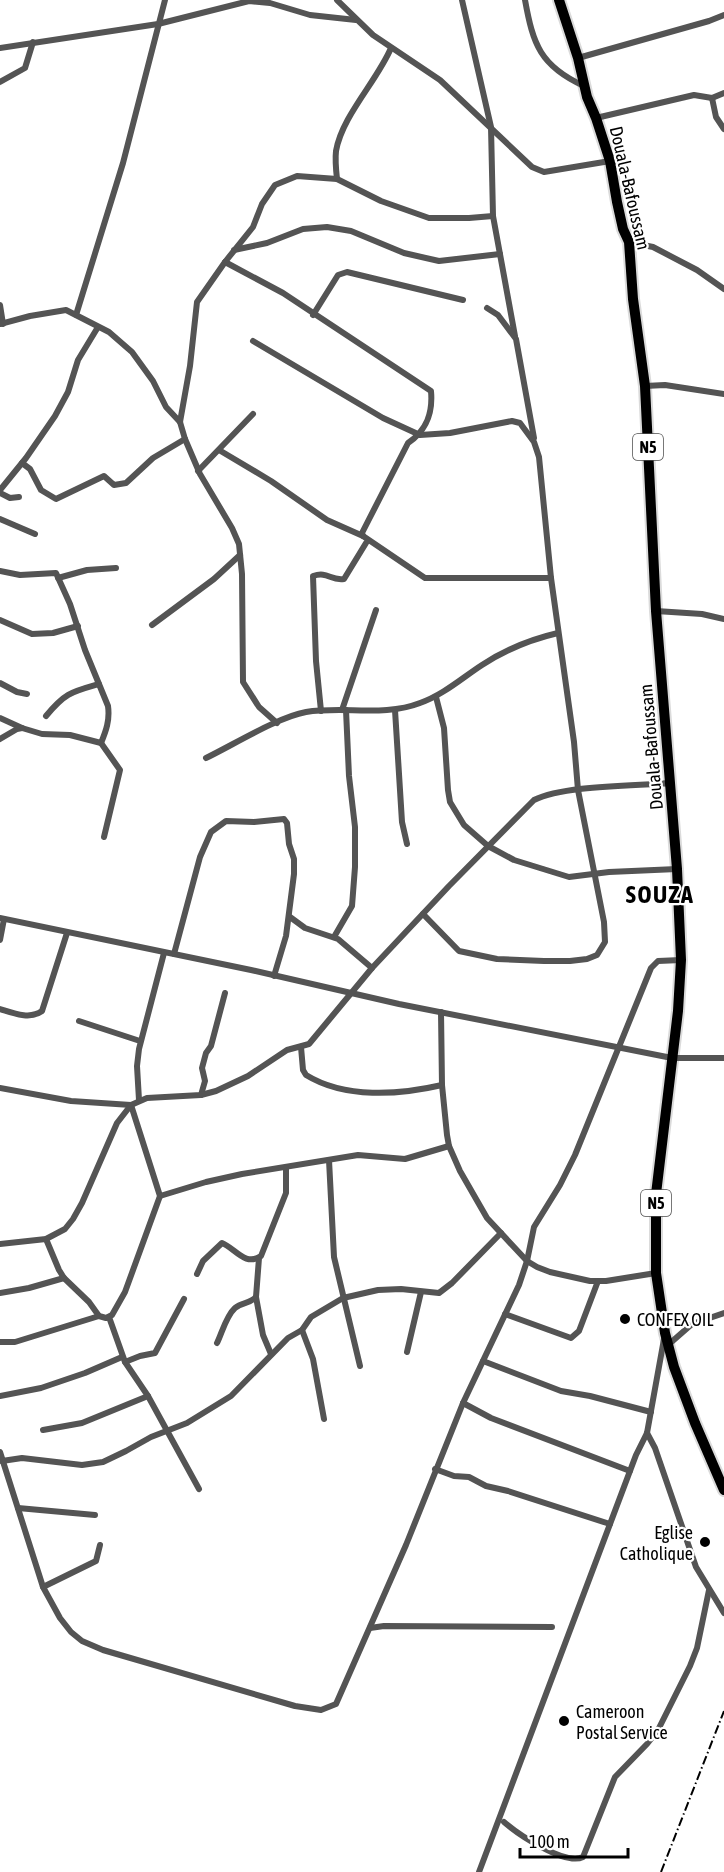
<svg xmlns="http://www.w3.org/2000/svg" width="724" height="1872" font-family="'Asap Condensed',sans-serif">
  <rect width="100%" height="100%" fill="#fff"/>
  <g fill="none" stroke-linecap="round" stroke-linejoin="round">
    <g stroke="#dbdbdb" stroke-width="14">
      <path id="highway" d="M559 0 578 58 587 97 596 118 610 161 617 202 623 229 629 242 633 299 645 386 656 611 677 869 681 960 678 1011 656 1194V1273L665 1333 674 1367 695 1423 724 1490"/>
    </g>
    <g stroke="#545454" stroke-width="6">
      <path d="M337 0 373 35 440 80 532 167 544 172 610 161"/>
      <path d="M525 0C533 44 540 66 584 86"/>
      <path d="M0 48 158 24 249 1 270 3 310 15 356 20"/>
      <path d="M578 58 709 21 724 15"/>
      <path d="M0 82 25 68 33 42"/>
      <path d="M712 98 716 117 724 129"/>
      <path d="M596 118 694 95 712 98 724 93"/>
      <path d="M337 179C336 170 335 160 336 151 342 116 377 81 391 48"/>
      <path d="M493 216 515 336"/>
      <path d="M629 242 653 247 697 270 724 289"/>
      <path d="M234 250 267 243 303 229 327 227 351 231 404 253 439 261 500 254"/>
      <path d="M225 262 283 293 431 391C433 413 427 430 408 443L362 533 363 536"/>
      <path d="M0 305 3 324"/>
      <path d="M487 308 498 315 516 339 534 438"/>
      <path d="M76 315 123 163 165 0"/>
      <path d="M313 315 338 275 347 272 463 300"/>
      <path d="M0 324 30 316 66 310 109 332 132 352 153 381 166 407 180 422"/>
      <path d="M253 341 383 418 420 435 450 433 512 421 520 423 534 442 539 457 551 578 574 742 578 790 604 922 605 942 597 955 587 959 570 961H544L497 959 459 951 423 914"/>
      <path d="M645 386 665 385 724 394"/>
      <path d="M219 450 271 481 327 520 363 536 425 578H551"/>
      <path d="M22 463 30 469 41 490 56 499 104 476 114 485 126 483 153 458 185 439"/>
      <path d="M198 471 253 414"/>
      <path d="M0 490 26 458 55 416 68 392 78 360 98 327"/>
      <path d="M0 493 10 498 19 497"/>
      <path d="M0 519 35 534"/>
      <path d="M0 571 20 575 56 573 70 604 85 650 108 706C110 720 106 731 101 743L70 735 42 734 22 728 0 718"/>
      <path d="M58 578 87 570 116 568"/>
      <path d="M656 611 702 614 724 619"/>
      <path d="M0 620 32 634 53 633 78 626"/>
      <path d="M152 625 214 579 240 555"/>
      <path d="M0 683 17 692 27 694"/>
      <path d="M436 697 444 728 448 790 450 802 464 825 488 846 514 860 569 877 609 872 677 869"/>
      <path d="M342 710 376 610"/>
      <path d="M395 710 402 822 407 844"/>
      <path d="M321 711 316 661 313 576C328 571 330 581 344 579L366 543"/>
      <path d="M46 716C65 693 71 692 99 684"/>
      <path d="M277 723 259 707 243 682 242 574 239 544 232 528 200 474 185 439 180 422 190 366 197 302 225 262 253 227 262 204 275 185 297 176 337 179 381 201 429 218H469L493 216 491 127 462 0"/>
      <path d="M0 739 17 729 22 728"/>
      <path d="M101 743 120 770 104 837"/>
      <path d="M206 758C233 745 278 717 306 712 344 706 384 717 420 703 443 695 462 678 482 665 505 650 532 639 558 633"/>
      <path d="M290 917 305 928 338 939 372 968"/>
      <path d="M0 918 251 970 399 1004 672 1058H724"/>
      <path d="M334 937 352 906 355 867V827L349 776 346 710"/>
      <path d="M0 940 4 919"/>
      <path d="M174 954 200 857 211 832 226 821 254 822 284 819 287 823 289 844 294 859V874L286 936 274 976"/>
      <path d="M0 1009C13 1013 30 1020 42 1011L67 933"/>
      <path d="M441 1012 442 1085 447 1135 449 1146 460 1171 487 1218 527 1261 537 1267 550 1272 590 1281H606L656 1273"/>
      <path d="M79 1021 140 1041"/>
      <path d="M301 1047 303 1070 306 1075C345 1099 399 1095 442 1085"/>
      <path d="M0 1088 71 1101 131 1105 160 1196 125 1292 112 1315 106 1318 99 1316 89 1302 64 1278 59 1270 46 1239"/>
      <path d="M201 1095 205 1081 202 1068 206 1053 211 1046 225 993"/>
      <path d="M139 1100 137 1066 139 1049 164 953"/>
      <path d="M329 1160 334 1257 360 1366"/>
      <path d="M160 1196 206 1182 242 1174 358 1155 405 1159 449 1146"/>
      <path d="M0 1244 46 1239 65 1229 73 1219 82 1203 117 1123 131 1105 147 1098 201 1095 216 1091 248 1076 287 1050 309 1044 372 968 449 886 534 800C564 785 635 786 671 783"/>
      <path d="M197 1274 203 1261 222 1243C235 1248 245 1267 261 1256L286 1193V1168"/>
      <path d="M0 1293 29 1288 64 1278"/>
      <path d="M256 1297 263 1335 271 1354"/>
      <path d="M505 1314 571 1338 579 1331 598 1281"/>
      <path d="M109 1317 125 1362 140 1356 155 1353 184 1299"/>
      <path d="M302 1330 313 1359 324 1419"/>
      <path d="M0 1342H15L99 1316"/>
      <path d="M217 1343C222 1333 226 1316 235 1308 242 1302 250 1304 256 1297L259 1258"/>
      <path d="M668 1345 692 1324 724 1313"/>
      <path d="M407 1352 421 1292"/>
      <path d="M483 1361 561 1391 590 1396 651 1412"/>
      <path d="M125 1362 148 1396 199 1489"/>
      <path d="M0 1396 41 1388 85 1373 122 1357"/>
      <path d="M463 1403 491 1418 630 1471"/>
      <path d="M43 1430 82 1423 148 1396"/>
      <path d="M647 1433 655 1448 696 1567 724 1613"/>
      <path d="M0 1452 43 1587 60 1618 71 1632 82 1641 103 1650 295 1706 321 1710 336 1704 406 1545 463 1403 519 1285 527 1261 534 1227 560 1185 575 1155 651 968 658 961 681 960"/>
      <path d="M2 1461 22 1458 82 1465 103 1462 126 1451 151 1437 187 1423 231 1396 288 1338 302 1330 311 1317 343 1298 378 1290 401 1289 439 1293 452 1283 501 1233"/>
      <path d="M435 1469 454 1476 469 1477 486 1486 508 1491 610 1524"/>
      <path d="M18 1508 95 1515"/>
      <path d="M43 1587 96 1561 100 1545"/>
      <path d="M370 1628 384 1626 552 1627"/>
      <path d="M504 1822C518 1834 565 1866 583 1857L615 1777 647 1744 658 1730 690 1666 697 1648 709 1590"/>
      <path d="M479 1872 636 1455 647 1433 664 1339"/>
    </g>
    <use href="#highway" stroke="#000" stroke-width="10"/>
    <path stroke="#000" stroke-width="2" stroke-dasharray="9 3 1.5 3" stroke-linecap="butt" d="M661 1872 724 1711"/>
  </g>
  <g fill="#000" stroke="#fff" stroke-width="2">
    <circle cx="625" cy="1319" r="6"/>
    <circle cx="705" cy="1542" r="6"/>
    <circle cx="564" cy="1721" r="6"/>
  </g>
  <g text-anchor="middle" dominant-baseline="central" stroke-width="4.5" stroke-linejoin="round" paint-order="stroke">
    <g fill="#fff" stroke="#4c4c4c" stroke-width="1.5">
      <rect x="633" y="434" width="30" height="26" rx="4.5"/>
      <rect x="641" y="1190" width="30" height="26" rx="4.5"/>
    </g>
    <g font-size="16" font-weight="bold" fill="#000">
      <text x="648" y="447">N5</text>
      <text x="656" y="1203">N5</text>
    </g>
    <g font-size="18" fill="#000" stroke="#fff">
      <text transform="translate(630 188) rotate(77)">Douala-Bafoussam</text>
      <text transform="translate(651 747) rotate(-95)">Douala-Bafoussam</text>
    </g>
    <g font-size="18" fill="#000" stroke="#fff" text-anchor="start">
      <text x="637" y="1319">CONFEX OIL</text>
      <text x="693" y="1532" text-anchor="end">Eglise<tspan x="693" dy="21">Catholique</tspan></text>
      <text x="576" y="1711">Cameroon<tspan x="576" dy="21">Postal Service</tspan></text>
    </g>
    <g font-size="24" font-weight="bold" letter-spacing="1.5" fill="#000" stroke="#fff">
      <text x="660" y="894">SOUZA</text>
    </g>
  </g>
  <path d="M520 1848v9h108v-9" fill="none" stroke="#000000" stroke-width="3"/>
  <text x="529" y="1848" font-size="18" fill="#000000" stroke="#ffffff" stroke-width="4.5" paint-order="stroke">100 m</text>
</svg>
